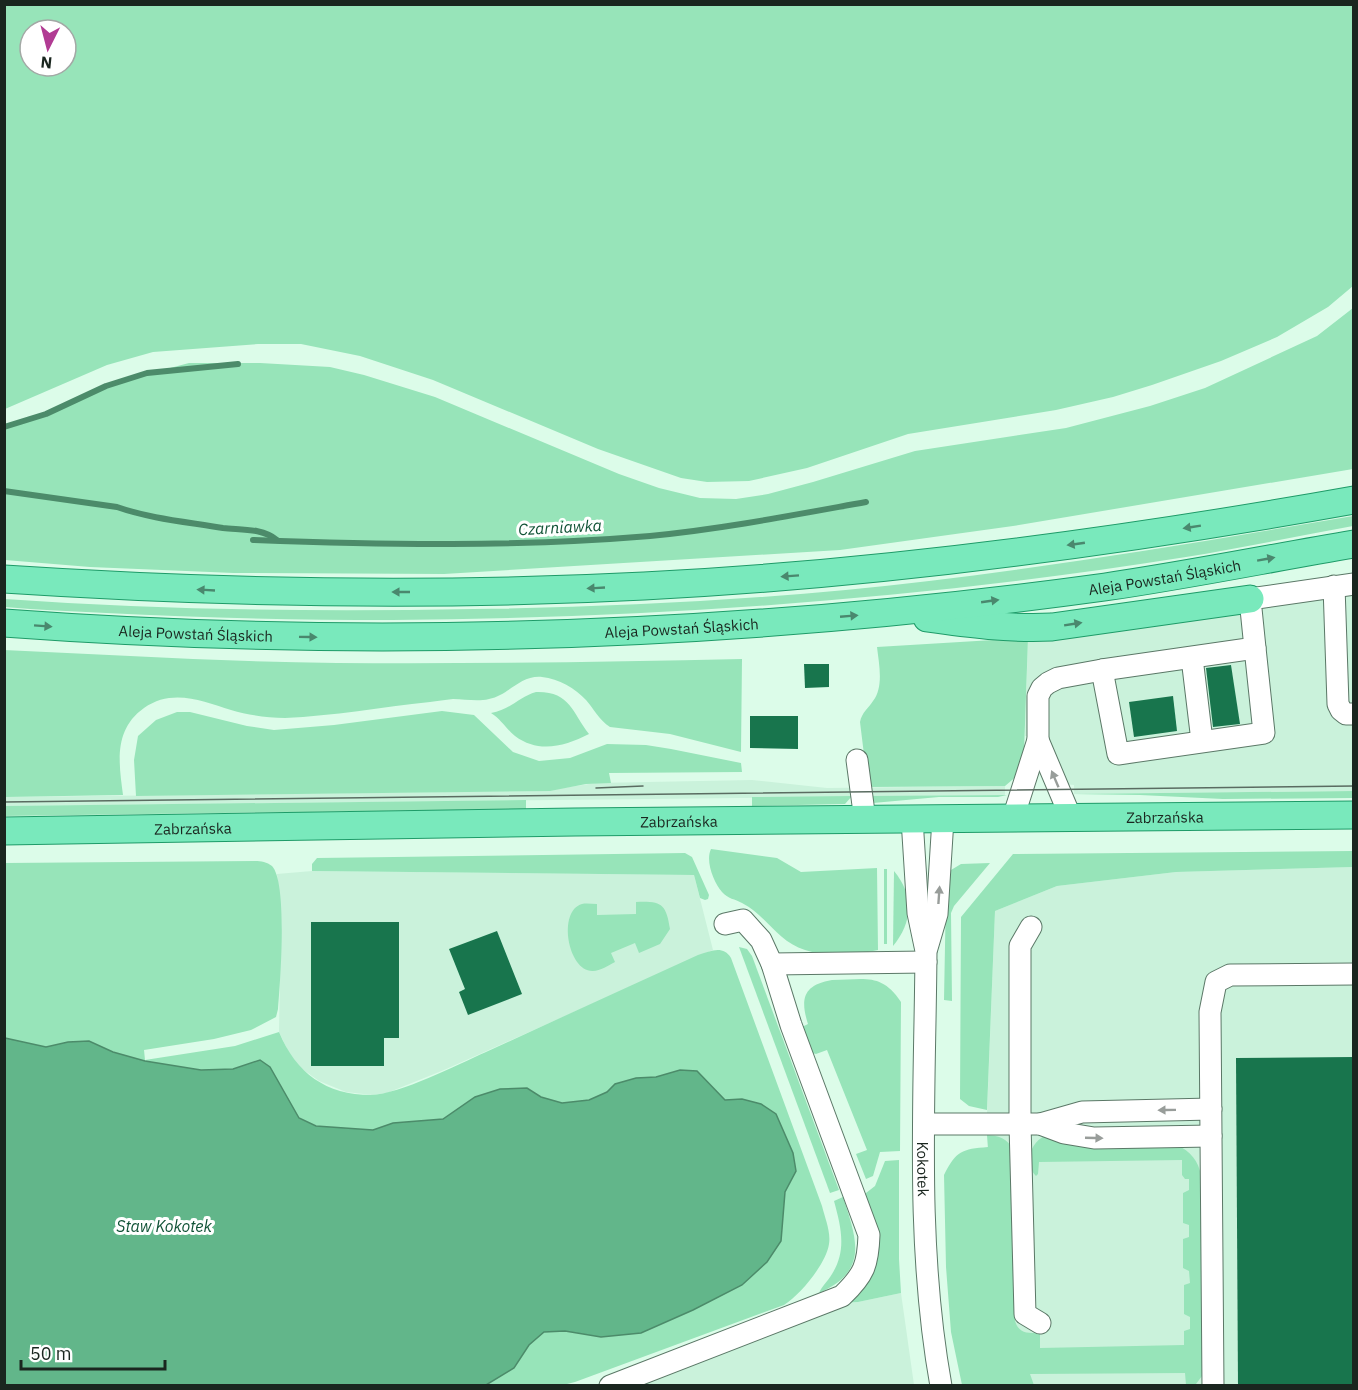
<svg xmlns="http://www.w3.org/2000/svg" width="1358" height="1390" font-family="'IBM Plex Sans',sans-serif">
  <rect width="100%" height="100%" fill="#dcfce9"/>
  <g fill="#caf2db">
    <path d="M1353 594V791L1074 794V785L1065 784 1044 737 1025 736 1028 638 1294 604Z"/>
    <path d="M752 780 827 788 1005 786V795L5 806 4 797 542 791 596 783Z"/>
    <path d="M1353 867V1385H1034L1006 1318 988 1168 987 1114 995 911 1057 886 1176 872Z"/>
    <path d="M312 871 694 875 713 950 444 1070 387 1093 372 1095 346 1092 319 1081 298 1066 290 1055 279 1032 281 915 277 874Z"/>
    <path d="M901 1293 914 1385 624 1386 842 1303 858 1302Z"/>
  </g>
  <g fill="#97e4b9" fill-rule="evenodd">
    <path d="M5 4 1353 5V286L1328 307 1277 337 1221 361 1152 385 1113 397 1056 410 908 434 807 468 749 481 707 482 681 478 598 449 433 380 360 356 301 344H258L153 352 107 365 5 409ZM30 30H66V66H30Z"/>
    <path d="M1353 308V469L1013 526 840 550 444 574 234 573 90 567 5 560V429L110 384 189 363H260L330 367 364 375 435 397 619 474 659 488 700 498 736 499 768 494 813 482 915 451 1066 428 1150 406 1205 388 1317 336Z"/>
    <path d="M1353 516V526C1298 536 1242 548 1186 557 924 599 658 618 392 620 297 620 202 618 106 613 73 611 38 610 5 607V599C161 610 317 612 474 609 626 607 778 599 929 581 1072 564 1212 540 1353 516Z"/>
    <path d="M1028 638 1024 752 1018 775 1005 786 868 787 860 722C862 712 868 709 873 701 884 687 879 664 877 647Z"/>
    <path d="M4 650C115 655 226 662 337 663 472 664 607 662 742 659L741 752 670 734 610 727C599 720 594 709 586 700 575 688 559 679 542 677 520 675 509 695 489 699 477 702 465 699 453 699 445 700 437 701 430 702 382 707 333 716 285 718 267 718 248 715 231 710 203 701 172 688 144 708 113 730 119 764 123 795L5 797Z"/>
    <path d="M536 692C570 691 572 712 589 734 565 746 539 754 515 736 506 729 501 719 491 713 510 710 519 697 536 692Z"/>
    <path d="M442 711 474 715 513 752 539 761 570 758 607 744 646 745 671 749 741 763 742 772 609 773 611 783 586 784 550 791 136 796 134 760 138 736 156 720 177 712H190L247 726 274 730 334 725Z"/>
    <path d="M1353 791V798L1223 799 1140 795 1073 794Z"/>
    <path d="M1007 795 998 797H939L873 803 869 796Z"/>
    <path d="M852 796 845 804 752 806V797Z"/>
    <path d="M526 800V809L4 816 5 806Z"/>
    <path d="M711 849 777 858 801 872 877 868 878 950C854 955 829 958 805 950 778 942 766 915 742 903 735 899 728 899 722 892 714 883 705 861 711 849Z"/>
    <path d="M1353 851V867L1176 872 1057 886 995 911 987 1110 969 1106 960 1099 961 917 1013 854Z"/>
    <path d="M685 853 692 857 709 895 708 899 705 900 700 898 694 875 312 871V864L317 858Z"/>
    <path d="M255 861C261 861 267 862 272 866 288 883 280 984 278 1009L276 1017 251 1030 214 1039 144 1050 145 1060 235 1046 279 1032C296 1073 326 1095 371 1095 400 1094 457 1065 486 1052 556 1020 627 987 698 955 711 951 723 945 731 958L822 1206C825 1218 831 1232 829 1244 826 1264 800 1295 784 1305L575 1382 563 1385H486L514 1368 529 1345 544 1332 565 1331 601 1337 742 1285 767 1262 781 1241 785 1192 796 1171 742 1099 725 1100 697 1071 680 1070 656 1077 636 1078 615 1084 607 1092 589 1100 562 1103 541 1097 527 1088 459 1109 443 1119 393 1123 373 1130 316 1126 299 1118 260 1060 233 1069 201 1070 145 1061 113 1052 89 1041 68 1042 46 1047 5 1038 4 863Z"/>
    <path d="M990 863 954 906 951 913 952 1001 944 1000 946 892 951 870 961 864Z"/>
    <rect x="884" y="869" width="3" height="75"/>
    <path d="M894 871C914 895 913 922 893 946Z"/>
    <path d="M636 902C662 901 666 904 670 929L660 944 639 953 635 943 611 953 615 962C609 965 600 971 593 971 568 972 557 911 582 904 586 903 592 904 597 904V915L636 914Z"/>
    <path d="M739 947 747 949 752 956 839 1190 830 1193Z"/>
    <path d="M832 980C864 980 881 972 901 1002L900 1151 880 1152 873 1176 866 1179 856 1154 867 1150 827 1050 816 1054 812 1053 802 1027 808 1024C800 999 803 985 832 980Z"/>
    <path d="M987 1135C1001 1136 1009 1139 1014 1153L1015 1321C1019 1334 1028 1333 1040 1333V1348L1184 1345V1331L1190 1329V1317L1184 1314V1285L1190 1283 1189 1271 1183 1268V1239L1189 1237V1225L1183 1223V1193L1189 1190V1179H1185L1182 1175V1160L1039 1162 1038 1174 1036 1176C1024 1164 1030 1142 1045 1136L1177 1145C1190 1151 1199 1161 1201 1176L1203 1369 1202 1376 1196 1384 1186 1385 1185 1373 1030 1374 1034 1385H962L951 1332 946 1267 944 1175C956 1151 962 1149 988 1147Z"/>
    <path d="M899 1160V1259L901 1293 858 1302 842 1303 852 1299 866 1193 875 1186 885 1161Z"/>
    <path d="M843 1197C857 1240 869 1271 819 1293 822 1286 828 1281 832 1274 847 1250 841 1227 834 1201Z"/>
  </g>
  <path fill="#62b68a" stroke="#4c8b6a" stroke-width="1.5" d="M5 1038 46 1047 68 1042 89 1041 113 1052 145 1061 201 1070 233 1069 260 1060 270 1067 299 1118 316 1126 373 1130 393 1123 443 1119 475 1097 500 1089 527 1088 541 1097 562 1103 589 1100 607 1092 615 1084 636 1078 656 1077 680 1070 697 1071 725 1100 742 1099 761 1104 776 1114 793 1153 796 1171 785 1192 781 1241 767 1262 742 1285 693 1310 641 1333 601 1337 565 1331 544 1332 529 1345 514 1368 486 1385H5Z"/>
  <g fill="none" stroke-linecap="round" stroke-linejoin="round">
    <g stroke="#4c8b6a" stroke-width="6">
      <path d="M4 427 46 414 106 386 147 373 238 364"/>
      <path d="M4 491 117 507C151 519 188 522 223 528 242 530 262 528 277 540"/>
      <path d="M253 540C385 545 518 547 650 536 722 529 794 515 866 502"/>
    </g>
  </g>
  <g fill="#18754d">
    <path d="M804 664H829V687L805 688Z"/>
    <path d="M1231 665 1240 724 1213 727 1206 668Z"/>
    <path d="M1173 696 1177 731 1134 737 1129 702Z"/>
    <path d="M750 716H798V749L750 748Z"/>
    <path d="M311 922H399V1038H384V1066H311Z"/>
    <path d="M497 931 522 994 468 1015 459 992 465 989 449 949Z"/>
    <path d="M1353 1057V1386H1238L1236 1058Z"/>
  </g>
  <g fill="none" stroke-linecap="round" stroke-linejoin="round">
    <g stroke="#5b7867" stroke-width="23">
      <g id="minor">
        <path d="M1334 586 1338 704 1341 710 1346 714H1354"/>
        <path d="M1192 658 1202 741"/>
        <path d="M1102 670 1118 754 1264 733 1255 648"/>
        <path d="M1038 740 1071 818"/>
        <path d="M857 760 865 820"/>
        <path d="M1013 818 1038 740V696L1042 688 1048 683 1058 678 1102 670 1255 648 1250 599 1354 584"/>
        <path id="s1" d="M912 819 918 913 926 951C925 1096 915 1242 941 1386"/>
        <path d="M725 924 743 920 761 940 772 964 926 962"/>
        <path d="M1031 927 1020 946V1124L1025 1314 1040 1323"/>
        <path d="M927 948 937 914 943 819"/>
        <path d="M924 1124H1040L1064 1133 1094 1138 1211 1136"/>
        <path d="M1040 1124 1082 1112 1211 1109"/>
        <path d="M610 1386 842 1296C864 1275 868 1265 869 1235L791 1025 772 964"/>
        <path d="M1213 1386 1210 1012 1216 982 1230 975 1354 974"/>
      </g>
    </g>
    <g stroke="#1e9b68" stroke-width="29">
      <g id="major">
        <path d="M4 579C217 593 431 597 644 586 882 574 1119 542 1354 500"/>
        <path d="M927 618C969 624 1009 629 1052 627L1250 599"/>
        <path id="s2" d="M4 623C371 650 741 637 1105 587 1188 575 1271 558 1354 544"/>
        <path id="s3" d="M4 831 575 822 1354 815"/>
      </g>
    </g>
    <use href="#minor" stroke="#fff" stroke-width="21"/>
    <use href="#major" stroke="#79e9bc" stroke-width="27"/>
    <g stroke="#5a6c61" stroke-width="1.5">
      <path d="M596 788 643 786"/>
      <path d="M4 802 1354 786"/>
    </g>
  </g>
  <defs><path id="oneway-solid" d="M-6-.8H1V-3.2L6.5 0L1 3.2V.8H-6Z" transform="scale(1.5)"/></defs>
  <g fill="#4a886e">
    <use href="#oneway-solid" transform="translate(1192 527) rotate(171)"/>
    <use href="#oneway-solid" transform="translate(1076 544) rotate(172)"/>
    <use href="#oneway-solid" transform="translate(1266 559) rotate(-10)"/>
    <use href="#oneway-solid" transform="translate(790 576) rotate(176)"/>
    <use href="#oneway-solid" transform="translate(596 588) rotate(177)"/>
    <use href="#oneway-solid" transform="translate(206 590) rotate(-177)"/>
    <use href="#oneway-solid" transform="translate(401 592) rotate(180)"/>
    <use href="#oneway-solid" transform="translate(990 601) rotate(-8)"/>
    <use href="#oneway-solid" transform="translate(849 616) rotate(-5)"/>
    <use href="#oneway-solid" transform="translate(1073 624) rotate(-9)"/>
    <use href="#oneway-solid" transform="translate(43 626) rotate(4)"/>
    <use href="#oneway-solid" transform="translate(308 637) rotate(1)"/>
  </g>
  <g fill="#989d9a">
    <use href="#oneway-solid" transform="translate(1055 779) rotate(-113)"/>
    <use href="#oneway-solid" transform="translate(939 895) rotate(-86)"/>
    <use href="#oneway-solid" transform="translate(1167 1110) rotate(179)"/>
    <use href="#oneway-solid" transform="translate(1094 1138) rotate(2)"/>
  </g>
  <g text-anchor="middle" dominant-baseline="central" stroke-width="6" stroke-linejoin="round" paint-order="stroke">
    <g font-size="15" fill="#1a261f" stroke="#fff">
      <text stroke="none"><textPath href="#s2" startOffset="1164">Aleja Powstań Śląskich</textPath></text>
      <text stroke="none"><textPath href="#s2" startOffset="678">Aleja Powstań Śląskich</textPath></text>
      <text stroke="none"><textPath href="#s2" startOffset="192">Aleja Powstań Śląskich</textPath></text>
      <text stroke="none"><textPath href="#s3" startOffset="1161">Zabrzańska</textPath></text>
      <text stroke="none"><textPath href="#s3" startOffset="675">Zabrzańska</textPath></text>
      <text stroke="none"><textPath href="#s3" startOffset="189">Zabrzańska</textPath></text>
      <text stroke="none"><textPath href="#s1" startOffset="351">Kokotek</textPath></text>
    </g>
    <g font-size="16" font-style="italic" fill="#0f5235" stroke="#fff">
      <text transform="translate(560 527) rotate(-3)">Czarniawka</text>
      <text x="164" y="1226">Staw Kokotek</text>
    </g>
  </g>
  <rect width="1358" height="1390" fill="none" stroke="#1a261f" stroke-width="12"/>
  <g transform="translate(48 48) rotate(186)"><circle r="28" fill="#ffffff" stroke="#a3a8a5" stroke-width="1.5"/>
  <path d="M0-4.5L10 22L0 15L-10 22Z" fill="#b13b93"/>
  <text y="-9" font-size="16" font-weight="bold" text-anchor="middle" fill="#1a261f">N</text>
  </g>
  <path d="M21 1360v9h144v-9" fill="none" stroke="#1a261f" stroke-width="3"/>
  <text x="30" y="1360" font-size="18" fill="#1a261f" stroke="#ffffff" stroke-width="4.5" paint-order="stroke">50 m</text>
</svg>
